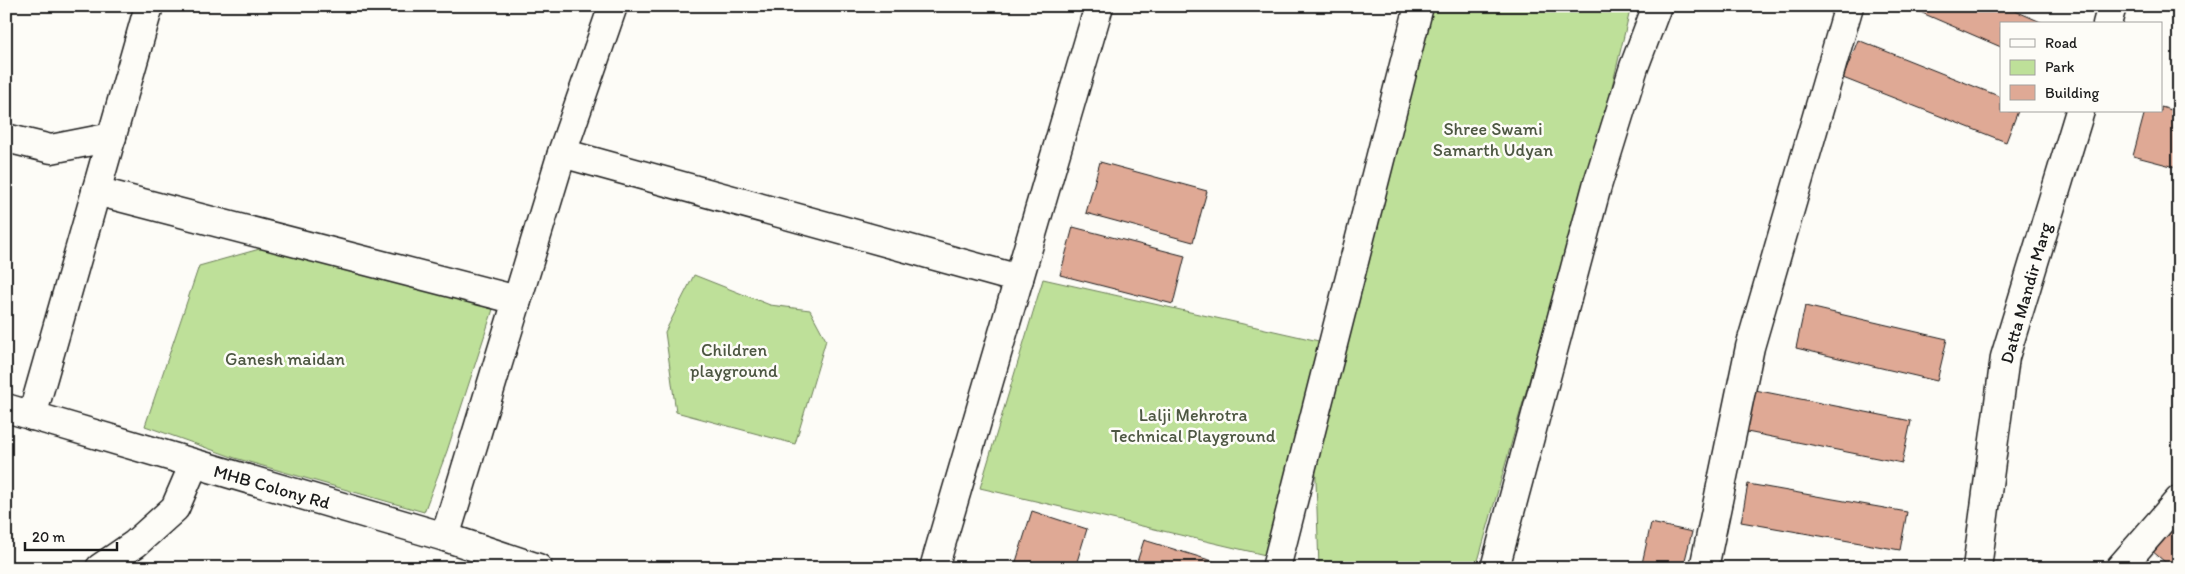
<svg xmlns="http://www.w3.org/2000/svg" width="2185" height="574" font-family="Itim,sans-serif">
  <rect width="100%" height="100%" fill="#fdfcf7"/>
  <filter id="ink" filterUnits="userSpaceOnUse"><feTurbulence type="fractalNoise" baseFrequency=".02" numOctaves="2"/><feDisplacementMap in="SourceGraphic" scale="10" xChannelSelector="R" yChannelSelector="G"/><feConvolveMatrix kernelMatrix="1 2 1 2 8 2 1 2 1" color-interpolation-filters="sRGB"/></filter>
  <g filter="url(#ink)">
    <g fill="#bee099" stroke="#6d7e5a">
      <path d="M1423 6H1631L1593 167 1546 321 1476 568H1319L1314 421 1278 558 980 488 1043 279 1332 344Z"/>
      <path d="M281 243 496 300 447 451 424 512 235 458 145 426 199 266Z"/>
      <path d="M694 275 770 305 810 310 826 340 795 444 676 412 665 332Z"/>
    </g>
    <g fill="#dfa995" stroke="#1c1c1c">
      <path d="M1906 6H2004L2043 23 2001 24V47Z"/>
      <path d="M1858 40 2001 97V111H2018L2006 142 1843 78Z"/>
      <path d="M2161 107 2179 112V168L2133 156 2145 111H2161Z"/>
      <path d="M1100 162 1207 191 1193 242 1086 213Z"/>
      <path d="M1073 227 1185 256 1173 304 1060 275Z"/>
      <path d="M1805 306 1947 339 1937 381 1796 348Z"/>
      <path d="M1755 390 1911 421 1902 463 1747 432Z"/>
      <path d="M1748 484 1907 512 1900 550 1741 522Z"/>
      <path d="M1032 511 1087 529 1075 568H1014Z"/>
      <path d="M2179 518V568H2172L2151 550Z"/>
      <path d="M1651 523 1692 532 1683 568H1641Z"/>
      <path d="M1144 540 1219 563 1218 568H1135Z"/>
    </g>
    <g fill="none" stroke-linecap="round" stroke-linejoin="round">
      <g stroke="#1c1c1c" stroke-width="31">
        <g id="street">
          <path d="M6 138 51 149 112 137"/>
          <path d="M562 153 1019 279"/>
          <path d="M96 191 517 300"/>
          <path d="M32 416 149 6"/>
          <path d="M445 537 562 153 613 6"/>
          <path d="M100 568 135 544 175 508 194 464"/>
          <path d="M934 568 1099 6"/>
          <path d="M1276 568 1419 6"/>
          <path d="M1495 568 1597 186 1634 67 1657 6"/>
          <path d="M1704 568 1750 347 1849 6"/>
          <path d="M2120 568 2179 500"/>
        </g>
      </g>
      <g stroke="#1c1c1c" stroke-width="31">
        <g id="secondary">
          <path d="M2107 24 2112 6"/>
          <path d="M6 408 445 537 538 568"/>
          <path d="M1977 568 2005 357 2080 111"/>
        </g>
      </g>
      <use href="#street" stroke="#fdfcf7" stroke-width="28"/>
      <use href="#secondary" stroke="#fdfcf7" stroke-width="28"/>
    </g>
  </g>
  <g text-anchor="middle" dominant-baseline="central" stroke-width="5" stroke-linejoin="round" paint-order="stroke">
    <g font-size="18" fill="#4d5742" stroke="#fdfcf7">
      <text x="1493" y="129">Shree Swami<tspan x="1493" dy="21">Samarth Udyan</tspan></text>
      <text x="734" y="350">Children<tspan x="734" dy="21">playground</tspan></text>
      <text x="285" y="359">Ganesh maidan</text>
      <text x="1193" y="415">Lalji Mehrotra<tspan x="1193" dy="21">Technical Playground</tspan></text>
    </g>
    <g font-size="18" fill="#1c1c1c" stroke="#fdfcf7">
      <text transform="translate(2026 293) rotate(-74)">Datta Mandir Marg</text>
      <text transform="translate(272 487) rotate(16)">MHB Colony Rd</text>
    </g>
  </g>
  <rect width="2185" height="574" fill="none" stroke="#fdfcf7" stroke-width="25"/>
  <rect x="12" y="12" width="2160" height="549" fill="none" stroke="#1c1c1c" stroke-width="2" filter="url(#ink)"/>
  <rect x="2000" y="22" width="162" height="90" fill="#fdfcf7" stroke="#a3a29f"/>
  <rect x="2010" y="39" width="25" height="8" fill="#fdfcf7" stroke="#a3a29f"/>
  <text x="2045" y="48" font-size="15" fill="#1c1c1c">Road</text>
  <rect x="2010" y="60" width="25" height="15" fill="#bee099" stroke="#a3a29f"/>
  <text x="2045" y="72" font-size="15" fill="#1c1c1c">Park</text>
  <rect x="2010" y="85" width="25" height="15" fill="#dfa995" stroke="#a3a29f"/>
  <text x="2045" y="98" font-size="15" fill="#1c1c1c">Building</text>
  <path d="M25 542v8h92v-8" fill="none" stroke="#1c1c1c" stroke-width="2.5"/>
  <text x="32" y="542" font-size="15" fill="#1c1c1c" stroke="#fdfcf7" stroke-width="4" paint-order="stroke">20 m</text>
</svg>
